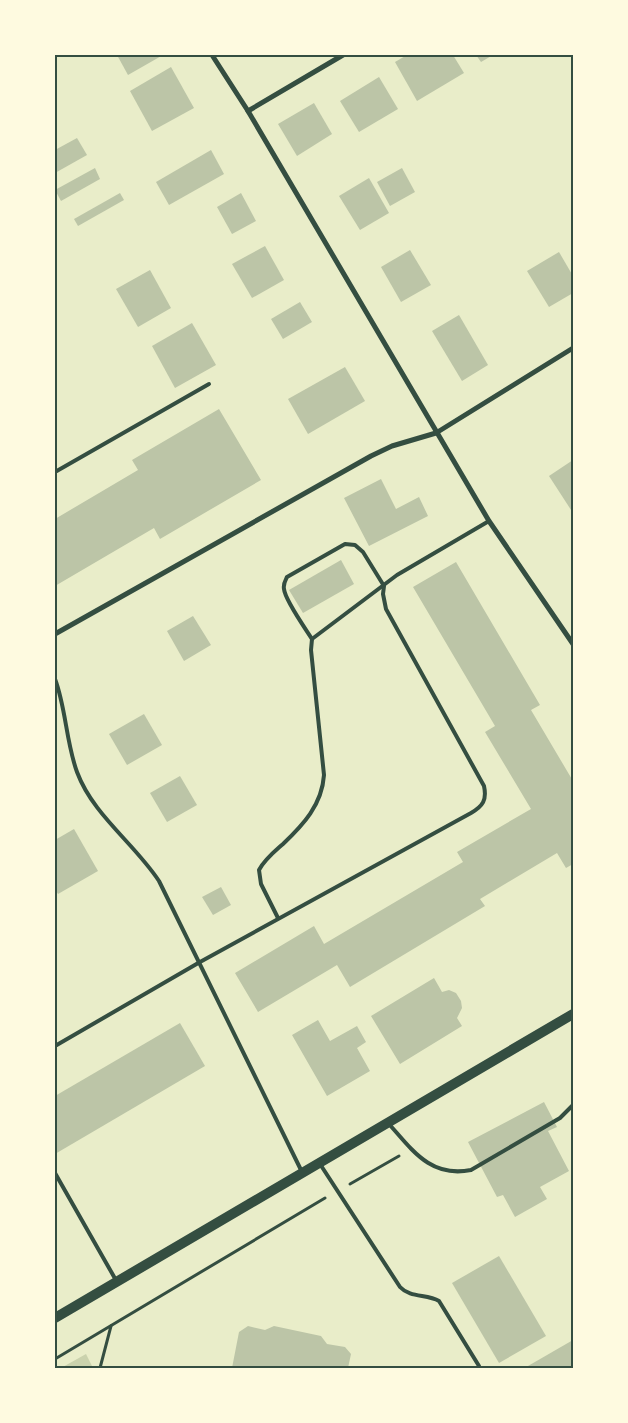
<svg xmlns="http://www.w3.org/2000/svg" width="628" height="1423" font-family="Helvetica,sans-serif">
  <rect width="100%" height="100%" fill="#e9edc9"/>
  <path fill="#cad2ad" d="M86 1354 93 1368H61Z"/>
  <g fill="#bcc5a7">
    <path d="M117 55H163L128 75Z"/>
    <path d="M407 55H453L464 73 417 101 395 62Z"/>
    <path d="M476 55H493L481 62Z"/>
    <path d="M171 67 194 108 152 131 130 91Z"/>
    <path d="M379 77 398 109 359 132 340 101Z"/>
    <path d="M314 103 332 134 297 156 278 124Z"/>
    <path d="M77 138 87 155 55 173V150Z"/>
    <path d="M211 150 224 174 169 205 156 182Z"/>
    <path d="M95 168 100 179 61 201 55 190Z"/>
    <path d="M402 168 415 192 390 206 377 182Z"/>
    <path d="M369 178 389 213 360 230 339 196Z"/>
    <path d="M120 193 124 200 78 226 74 219Z"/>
    <path d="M241 193 256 221 232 234 217 207Z"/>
    <path d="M265 246 284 280 252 298 232 264Z"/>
    <path d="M410 250 431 285 401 302 381 267Z"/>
    <path d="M559 252 573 276V293L549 307 527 271Z"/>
    <path d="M150 270 171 308 138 327 116 289Z"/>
    <path d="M300 302 312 322 283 339 271 319Z"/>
    <path d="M459 315 488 365 462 381 432 331Z"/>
    <path d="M192 323 216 365 175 388 152 346Z"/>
    <path d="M345 367 365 401 308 434 288 399Z"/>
    <path d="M219 409 261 480 160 539 154 528 55 586V519L138 470 132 460Z"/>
    <path d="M573 460V513L549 476Z"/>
    <path d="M381 479 396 509 419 497 428 516 369 546 344 498Z"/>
    <path d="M341 560 354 584 303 613 289 590Z"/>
    <path d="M456 562 540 705 531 710 573 781V864L566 868 557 853 480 899 485 906 350 987 337 965 258 1012 235 973 314 926 324 944 463 862 457 852 531 809 485 732 495 726 413 587Z"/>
    <path d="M193 616 211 645 184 661 167 631Z"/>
    <path d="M144 714 162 745 127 765 109 734Z"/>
    <path d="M180 776 197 805 167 822 150 793Z"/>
    <path d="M74 829 98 871 58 894 55 889V840Z"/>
    <path d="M221 887 231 905 213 915 202 897Z"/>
    <path d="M434 978 442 992 449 990 456 993 461 1001 462 1008 457 1018 462 1026 400 1064 371 1016Z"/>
    <path d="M318 1020 330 1041 357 1026 366 1042 357 1048 370 1071 327 1096 292 1035Z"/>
    <path d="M180 1023 205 1066 55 1154V1096Z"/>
    <path d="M544 1102 557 1127 548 1131 569 1171 540 1187 547 1199 515 1217 503 1195 497 1197 468 1142Z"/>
    <path d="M499 1256 546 1336 499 1363 452 1283Z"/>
    <path d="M248 1326 265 1330 274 1326 321 1336 327 1344 345 1347 351 1354 348 1368H232L239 1332Z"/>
    <path d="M573 1340V1368H529L528 1366Z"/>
  </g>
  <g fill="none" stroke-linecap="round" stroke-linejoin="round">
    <g stroke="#344e41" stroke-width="3">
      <path d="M350 1184 399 1156"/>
      <path d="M55 1359 325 1198"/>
      <path d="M100 1368 111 1326"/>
    </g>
    <g stroke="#344e41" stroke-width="4">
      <path d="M55 472 209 384"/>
      <path d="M55 679C66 708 66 742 77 772 93 815 134 843 159 881L302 1172"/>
      <path d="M278 918 261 884 259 870C265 859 274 852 283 844 303 825 322 805 324 775L311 650 312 639 397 575 489 521"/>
      <path d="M55 1046 200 962 471 813C483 806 487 800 484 786L386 609 383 594 384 586 363 552 355 545 345 544 287 577C285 581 283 584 284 589 285 600 305 628 312 639"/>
      <path d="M389 1124C413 1151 431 1178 471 1170L560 1118 573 1105"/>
      <path d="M320 1164 400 1287C410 1298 427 1294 439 1301L479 1366"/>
      <path d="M55 1173 117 1282"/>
    </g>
    <g stroke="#344e41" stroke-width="5">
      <path d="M212 55 248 111 489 521 573 644"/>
      <path d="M248 111 343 55"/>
      <path d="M55 634 371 456 392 446 436 433 573 348"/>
    </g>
    <path stroke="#344e41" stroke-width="10" d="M55 1318 573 1014"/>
  </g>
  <rect width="628" height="1423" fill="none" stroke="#fefae0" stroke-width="112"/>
  <rect x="56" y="56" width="516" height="1311" fill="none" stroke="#344e41" stroke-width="2"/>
</svg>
